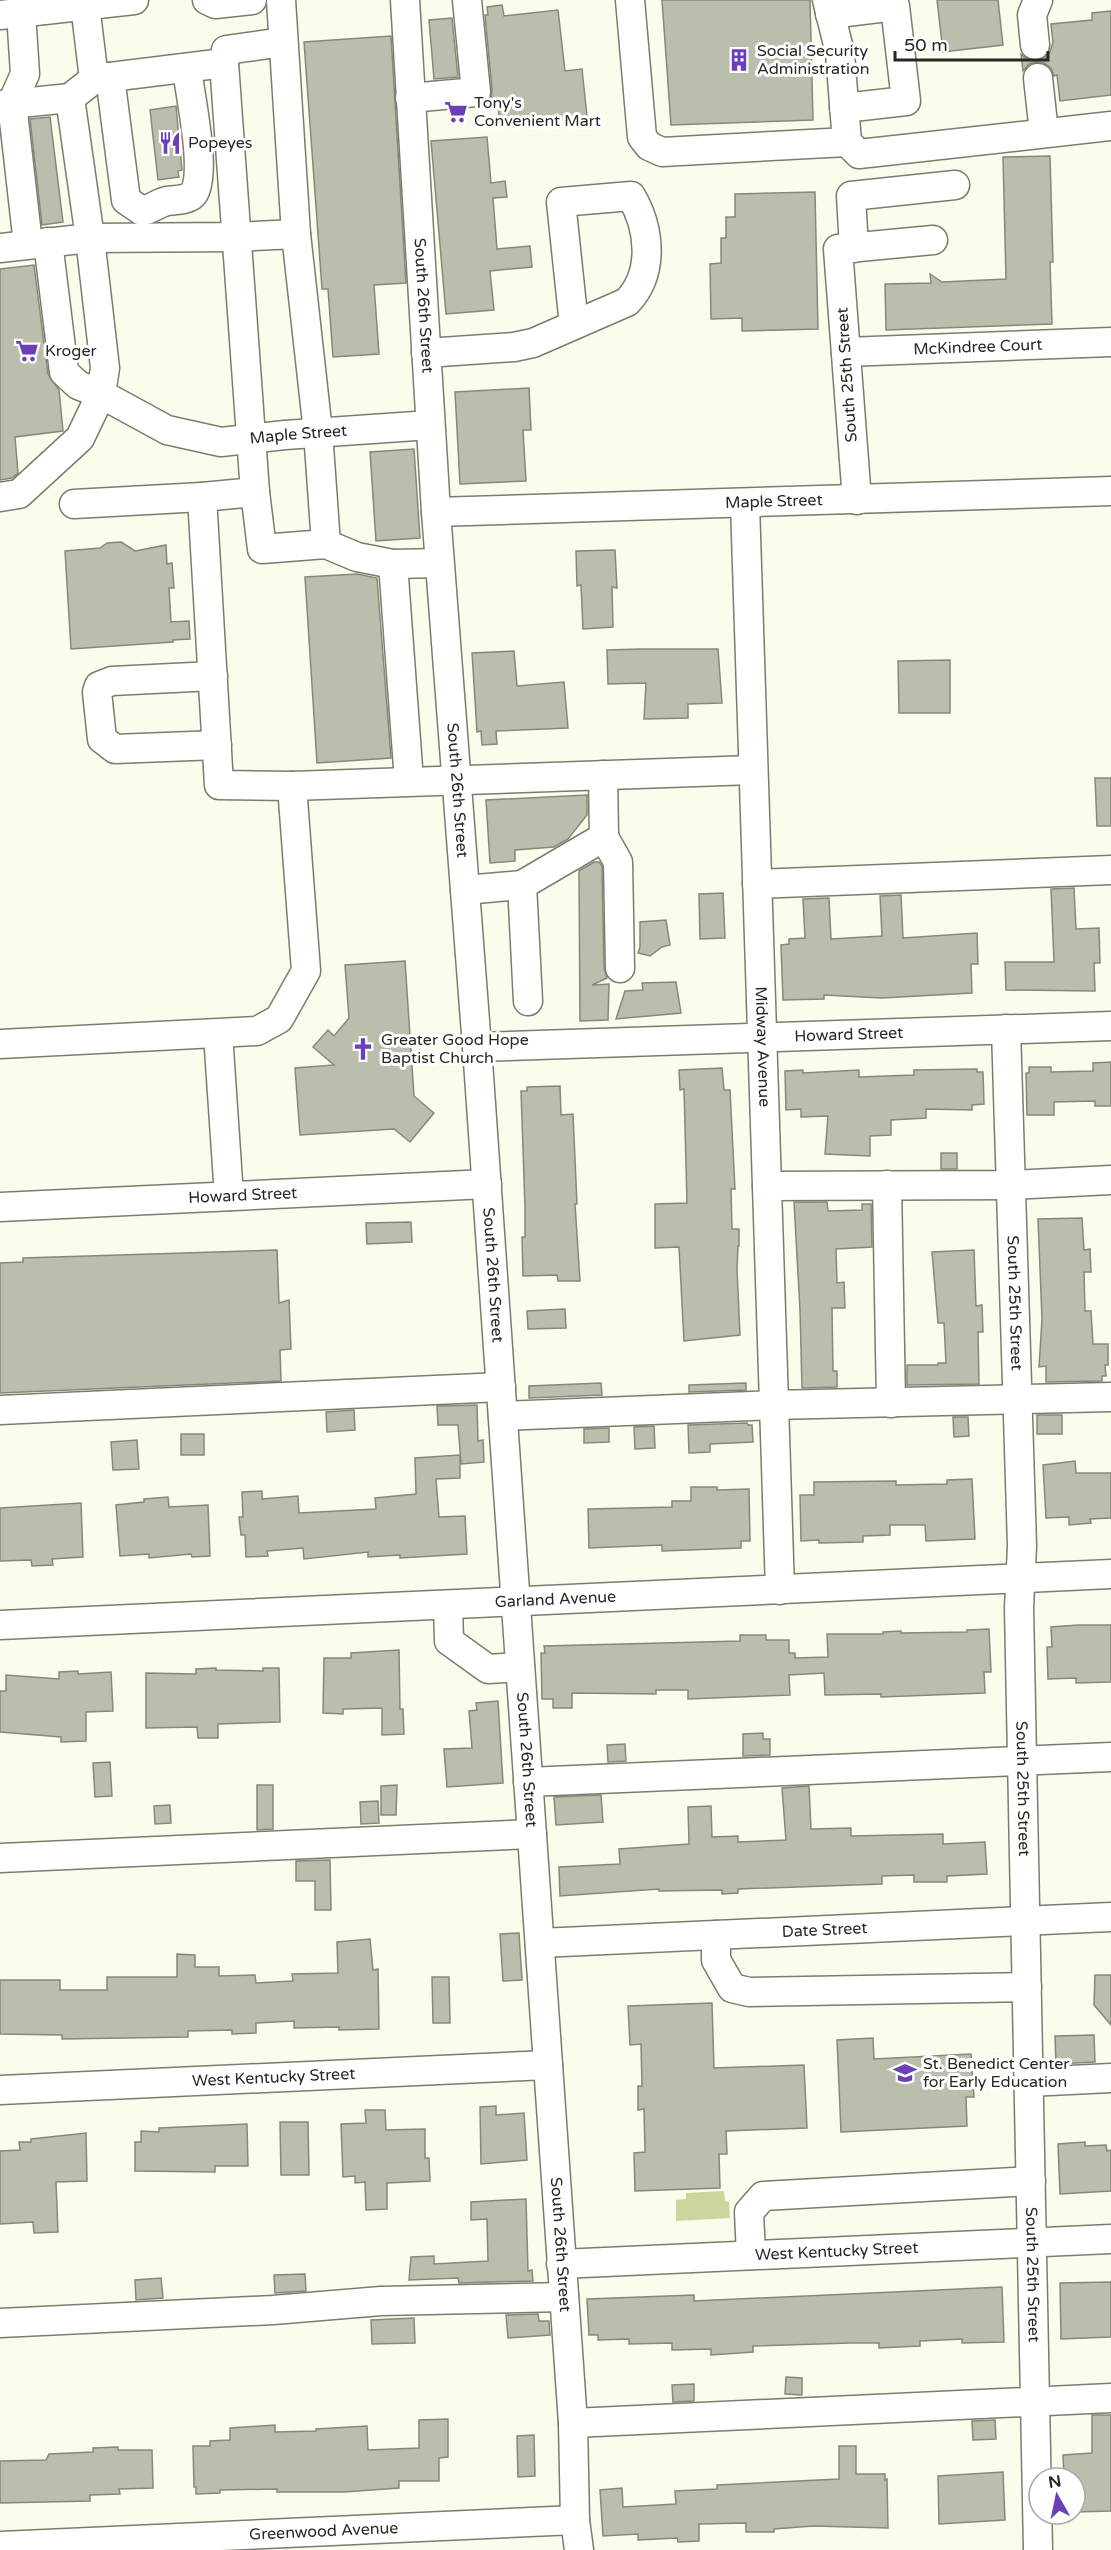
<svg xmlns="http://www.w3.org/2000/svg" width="1111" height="2550" font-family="'Varela Round',sans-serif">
  <rect width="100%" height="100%" fill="#f9fdeb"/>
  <path fill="#ccd59e" d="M724 2191 725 2201 729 2202 730 2218 676 2221V2200L686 2199V2193Z"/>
  <g fill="#babead" stroke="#868979" stroke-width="1.5">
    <path d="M662 0H810L813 120 671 125Z"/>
    <path d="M937 0H998L1003 45 943 52Z"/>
    <path d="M502 5 504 16 558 10 565 71 582 69 587 116 500 125 497 98H491L492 90 485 15H488L487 7Z"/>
    <path d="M1111 11V95L1060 101 1057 75 1054 76 1051 68 1044 63 1037 62 1029 64 1023 71 1021 54 1028 60 1036 61 1044 59 1050 52 1053 42 1051 24 1092 20V13Z"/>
    <path d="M452 18 458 77 434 79 429 20Z"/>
    <path d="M391 36 406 283 374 285 379 354 333 357 328 289H322L304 42Z"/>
    <path d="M176 106 182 170 178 171 179 177 158 180 150 110Z"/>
    <path d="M50 117 63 222 42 225 30 119Z"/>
    <path d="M487 137 491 183 505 181 507 197 493 198 497 249 530 246 532 267 490 271 494 310 446 314 431 141Z"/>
    <path d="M1050 156 1053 262H1050L1052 324 886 330 885 284 931 283 930 274 942 282 1006 279 1003 157Z"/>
    <path d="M815 192 818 329 742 331V318L711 319 710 264 721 263V238H726V217H735V194Z"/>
    <path d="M34 265 48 374 59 390 63 431 15 437 18 473 12 478 0 480V269Z"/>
    <path d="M529 388 531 430H523L526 481 460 484 455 392Z"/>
    <path d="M414 449 420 538 376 541 370 452Z"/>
    <path d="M121 542 135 551 166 545 167 564 172 563 174 588H169L171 622 189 621 190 639 173 640V642L71 649 65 551 100 548 107 543Z"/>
    <path d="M615 550 617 588 612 587 613 627 583 629 581 585 577 586 576 551Z"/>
    <path d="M357 574 377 578 391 758 317 763 305 577Z"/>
    <path d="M640 649H718L722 703 688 704V718L644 719 646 683 608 684 607 650Z"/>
    <path d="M514 651 517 686 564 682 568 728 496 731 497 744 482 745 481 731 477 732 472 653Z"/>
    <path d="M950 660V713H899L898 661Z"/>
    <path d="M1095 778H1111V826H1097Z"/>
    <path d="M587 795V815L568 839 554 847 515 850V861L490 863 486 800Z"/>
    <path d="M594 862H599L602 866 604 968 607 978 592 985 609 984 608 1020 580 1021 579 871Z"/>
    <path d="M1074 888 1076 929 1099 928 1100 963H1094L1095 991 1006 990 1005 962H1054L1051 889Z"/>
    <path d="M723 893 725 938 700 939 699 894Z"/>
    <path d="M901 895 903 938 977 933 978 964H971L972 993 882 998 824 995V999L783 1000 781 945 789 944V939L805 938 803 899 829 898 831 939 882 936 880 896Z"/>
    <path d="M666 920 670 945 662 947 650 956 638 953 640 947V922Z"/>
    <path d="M405 961 414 1096 434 1113 410 1142 394 1129 300 1135 295 1068 334 1065 313 1047 328 1030 334 1036 349 1018 345 965Z"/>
    <path d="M676 982 681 1013 616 1019 625 991 643 990 642 983Z"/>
    <path d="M1111 1062V1106H1095V1101L1054 1102V1115H1027L1026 1073H1029V1067H1051V1072L1093 1071V1063Z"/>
    <path d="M722 1068 724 1090H730L735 1189H731L732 1229H739V1246H738L737 1269 740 1335 684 1341 679 1247 655 1248V1204L687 1203 684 1089 680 1090 679 1070Z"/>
    <path d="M977 1069V1072H983L984 1104 972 1105V1110L926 1109V1118L891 1120V1135L870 1136V1156L825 1154 828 1116 801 1117V1109L786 1110 785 1071 803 1070V1073L859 1070V1077L914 1075V1070Z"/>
    <path d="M560 1086 561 1115 573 1114 577 1204H575L580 1281H558L557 1275 523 1276 522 1237H525V1207L521 1091H527V1087Z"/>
    <rect x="941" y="1153" width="16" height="16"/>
    <path d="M794 1202H827L828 1211 862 1210V1204H871L872 1247 836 1249 837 1283 844 1282 845 1308H832L833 1371H837V1387L802 1388 800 1310Z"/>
    <path d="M1082 1218 1084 1250 1090 1249 1091 1272H1084L1085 1311H1091L1093 1344H1108V1365H1105L1106 1376H1102V1381L1046 1382V1366L1039 1367 1042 1319 1038 1219Z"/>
    <path d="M411 1222 412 1242 367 1244 366 1223Z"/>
    <path d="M277 1250 279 1303 289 1300 291 1349 280 1350 281 1381 0 1393V1263L23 1262V1258Z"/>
    <path d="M974 1250 976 1306 982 1305 983 1332H978L979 1384 907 1385V1365H938V1363H946L944 1323H938L932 1252Z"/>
    <path d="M565 1309 566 1328 528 1329 527 1311Z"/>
    <path d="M601 1383 602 1395 529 1398V1386Z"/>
    <path d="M746 1383V1390L689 1392V1385Z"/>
    <path d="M477 1405 478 1441 483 1440 484 1462 461 1464 458 1425H438L437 1406Z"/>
    <path d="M354 1410 355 1430 327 1432 326 1412Z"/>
    <rect x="1037" y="1415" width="25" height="19"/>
    <path d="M953 1417H968L969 1436 954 1437Z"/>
    <path d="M747 1423 748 1425H752L753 1442 710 1444V1452L689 1453 688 1425Z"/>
    <path d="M654 1426 655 1448 635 1449 634 1427Z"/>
    <path d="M609 1428V1442L584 1443V1429Z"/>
    <rect x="181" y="1434" width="23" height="21"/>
    <path d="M137 1440 139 1469 113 1470 111 1442Z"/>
    <path d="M460 1455V1478L436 1479 439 1517 465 1516 467 1554 400 1558V1555L368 1557V1552L304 1559 303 1548 267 1551 268 1556 246 1557 245 1535H241L239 1517H243L242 1492 262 1491V1499L298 1496 299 1513 376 1509 375 1498 416 1494 415 1458Z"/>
    <path d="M1075 1461 1076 1473H1111V1518L1090 1519 1091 1523 1069 1525V1517L1046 1518 1043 1465Z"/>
    <path d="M972 1479 975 1539 926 1541 925 1525H890V1535L863 1536V1542L819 1543V1540L801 1541 800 1495H814V1482L896 1481V1485L947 1484V1480Z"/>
    <path d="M691 1487H717V1490L749 1489 750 1541H741V1548L689 1550 662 1551V1545L589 1548 588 1509 672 1507V1501H691Z"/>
    <path d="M168 1497 169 1507 208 1505 210 1556 192 1557 191 1554 149 1558V1554L120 1556 116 1505 144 1502V1499Z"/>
    <path d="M81 1503 83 1557 52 1559 53 1565 32 1566 31 1560 0 1561V1508Z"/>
    <path d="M1079 1625H1111V1682L1076 1683V1678L1048 1679 1047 1647H1052L1051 1627Z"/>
    <path d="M989 1629 991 1672H984L985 1693 881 1697V1694L825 1695 824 1673 789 1675 790 1695 688 1699V1690H656V1694L572 1693V1708H553V1699H542L541 1653H545L544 1646 740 1641V1635H766V1640H789V1653H795V1658L828 1657 827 1634H883V1632L901 1631V1633L967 1632V1630Z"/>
    <path d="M399 1650 400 1709H403L404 1734 382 1735V1708L343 1709V1714L323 1713 324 1658H351V1653Z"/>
    <path d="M216 1668V1670L263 1671V1668H279L280 1722 218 1724V1738H198L197 1727 146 1728V1673L196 1674V1669Z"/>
    <path d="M78 1671V1674L111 1672 113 1711 86 1712V1741L61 1742V1737L0 1732V1691H6V1675L59 1679V1672Z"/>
    <path d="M498 1701 503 1783 447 1787 444 1749 472 1748 469 1711 477 1710 476 1703Z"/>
    <path d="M763 1733V1739H770V1755L743 1756V1734Z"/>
    <path d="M625 1744 626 1761 608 1762 607 1745Z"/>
    <path d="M110 1762 112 1796 95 1797 93 1763Z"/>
    <path d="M257 1785H273V1829L257 1830Z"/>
    <path d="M397 1785 396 1815H381V1786Z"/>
    <path d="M809 1786 811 1829 851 1828V1836L943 1834V1844L985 1842 987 1874 947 1876V1882H914V1875L882 1876V1884L738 1889V1893L722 1894V1890L659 1891V1889L560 1896 559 1867 620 1864 619 1849 689 1844 688 1807 711 1806 712 1837 738 1836V1842L786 1840 782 1788Z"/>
    <path d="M601 1795 603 1822 556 1825 554 1797Z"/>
    <path d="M378 1801 379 1823 361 1824 360 1802Z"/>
    <path d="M170 1805 171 1823 155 1824 154 1806Z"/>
    <path d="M330 1860 331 1910H315V1881H296V1861Z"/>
    <path d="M519 1933 522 1980 503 1981 500 1934Z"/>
    <path d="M370 1939 373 1970 378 1969 379 2029 339 2030V2027L294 2028V2021L256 2023V2033L232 2034V2030L188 2031V2037L62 2039V2035L0 2034V1980H60V1990H107V1977H177V1954L195 1955V1967H219V1976L255 1975 256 1983 293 1981 292 1974 338 1973 337 1942Z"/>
    <path d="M1095 1975H1111V2025L1094 2005Z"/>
    <path d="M432 1977H449L450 2023H433Z"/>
    <path d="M712 2003 714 2068 804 2065 807 2128 726 2131 727 2154H719L720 2188 635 2191 634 2153 645 2152 644 2109 638 2110V2086H642L641 2044 630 2045 628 2006Z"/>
    <path d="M1094 2035 1095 2062 1056 2064 1055 2036Z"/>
    <path d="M873 2038 874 2059 971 2054 974 2097H966L967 2126 841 2132 837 2040Z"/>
    <path d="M496 2106V2115L524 2113 527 2160 481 2164 480 2107Z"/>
    <path d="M365 2110H385L386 2130 425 2129V2158H429L430 2181 387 2183V2209L366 2210 365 2182 355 2183V2176L343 2177 341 2124 366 2123Z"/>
    <path d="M280 2122H308L309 2175H281Z"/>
    <path d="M247 2124 248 2166H215V2172L135 2171V2142H141V2131L159 2132V2128Z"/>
    <path d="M86 2133 87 2181 56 2182 58 2232 34 2233 33 2222 0 2224V2151L20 2150 19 2142H31V2139Z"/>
    <path d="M1085 2142V2146L1106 2145 1107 2151 1111 2150V2191L1060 2194 1058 2144Z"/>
    <path d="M526 2199 528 2271 532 2270 533 2281 459 2283 458 2278 409 2280 411 2257 434 2256V2264L488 2261 487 2219 471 2220V2202Z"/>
    <path d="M305 2274 306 2291 275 2293 274 2275Z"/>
    <path d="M161 2278 163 2298 136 2300 135 2280Z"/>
    <path d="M1111 2282V2337L1061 2339 1060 2283Z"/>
    <path d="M1002 2287 1004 2342 962 2343V2339L920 2341V2346L879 2348V2343H851L753 2346V2352L711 2355V2349L672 2350V2343L629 2344V2339L598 2340V2335H589L587 2299 694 2295V2301Z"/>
    <path d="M538 2314 539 2321H549L550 2335 508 2338 506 2315Z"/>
    <path d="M414 2318 415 2343 372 2344 371 2320Z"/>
    <path d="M786 2377 802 2378V2395L785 2394Z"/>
    <path d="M694 2384V2401L673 2402 672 2385Z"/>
    <path d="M1092 2415H1111V2511L1075 2512V2478H1064L1063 2455 1092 2453Z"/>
    <path d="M448 2419V2457L439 2458V2481H399V2488L344 2492H277V2489L220 2490V2493L196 2494V2487H194L193 2446H210V2441L230 2440V2428L275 2425V2432L316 2431V2429L367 2426 368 2450 419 2448V2420Z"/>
    <path d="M995 2420 996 2439 973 2440 972 2421Z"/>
    <path d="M534 2435 535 2476 518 2477 517 2436Z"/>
    <path d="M839 2446H856V2474H885V2480L887 2479 888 2528 813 2526 774 2529V2532H746V2523L699 2524V2541L678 2542 677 2538 638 2540V2534L603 2536 600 2490 622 2488 623 2507 676 2504 675 2491 717 2489V2485L839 2479Z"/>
    <path d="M118 2447V2450H152L153 2488 119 2489 120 2494 90 2495V2501L0 2503V2461L46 2460 49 2454 93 2452V2448Z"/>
    <path d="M1003 2472 1005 2520 939 2524 938 2476Z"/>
  </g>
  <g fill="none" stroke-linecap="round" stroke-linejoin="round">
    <g stroke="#7a7d6d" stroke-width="31">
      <g id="minor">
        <path d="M207 0 215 4 252 0"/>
        <path d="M281 0 296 234"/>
        <path id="s1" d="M405 0 436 512 477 1047 573 2423 575 2520 579 2550"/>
        <path d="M630 0 642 137 649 146 662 152 847 142"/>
        <path d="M827 0 840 53 847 142 859 154 1111 126"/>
        <path d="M85 5 94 79"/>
        <path d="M21 13 25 74 12 103 28 244"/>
        <path d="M830 14 895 6 906 101 844 108"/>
        <path d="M0 15 134 0"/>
        <path d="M1035 45 1032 15 1038 0"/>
        <path d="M224 63 226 50 283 42"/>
        <path d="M110 77 126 200 142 211C152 209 158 203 167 201 175 200 190 200 194 193 207 170 190 97 187 68"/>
        <path d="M1038 78 1044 133"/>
        <path d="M70 98 90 238 236 237 296 234 318 432 326 544"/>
        <path d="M410 98 476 92 467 0"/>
        <path d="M0 105 70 98 94 79 224 63 255 492"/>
        <path id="s2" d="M0 248 90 238 105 368 101 394 167 430 221 442 285 435 430 425"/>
        <path d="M854 248 851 196 955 185"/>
        <path id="s3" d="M846 352 1111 342"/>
        <path d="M426 353 514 347 533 343 627 302C655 273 650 228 631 196L561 202 574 325"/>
        <path d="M0 497 19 494 80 438 101 394 78 385 64 372 48 242"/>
        <path d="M857 500 838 249 933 240"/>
        <path d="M74 504 202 497"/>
        <path id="s4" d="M745 504 780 1590"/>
        <path id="s5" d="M436 512 1111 491"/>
        <path d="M213 676 112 681 99 686 97 692 102 739 115 749 217 745"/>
        <path d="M409 781 393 564 439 563"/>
        <path d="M292 786 219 785 202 497 255 492 262 549 326 544 357 557 393 564"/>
        <path d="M604 837 618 862 620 968"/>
        <path d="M757 884 1111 870"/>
        <path d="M465 890 522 885"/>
        <path d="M528 1001 522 885 604 837 603 775"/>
        <path id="s6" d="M1006 1029 1022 1546 1019 1608 1038 2550"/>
        <path d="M218 1034 229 1196"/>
        <path d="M0 1044 257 1031 279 1019 306 971 292 786 753 770"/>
        <path id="s7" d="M477 1047 1111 1026"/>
        <path d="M887 1185 891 1403"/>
        <path d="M767 1186 1011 1185 1111 1180"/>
        <path id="s8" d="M0 1207 487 1184"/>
        <path d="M0 1410 501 1387"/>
        <path d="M503 1416 774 1405 1111 1397"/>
        <path d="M448 1606 449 1641 488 1669 520 1667"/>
        <path id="s9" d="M0 1625 1111 1574"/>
        <path d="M528 1782 1111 1757"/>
        <path d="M0 1858 532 1834"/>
        <path d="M716 1935V1960L732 1988 749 1992 1027 1987"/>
        <path id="s10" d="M540 1943 1111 1917"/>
        <path d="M1029 2082 1111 2078"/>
        <path id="s11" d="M0 2090 548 2065"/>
        <path d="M751 2255 749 2212 763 2196 1031 2181"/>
        <path id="s12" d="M561 2264 1111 2239"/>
        <path d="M0 2323 273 2310 381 2301 564 2297"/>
        <path d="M573 2423 1111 2398"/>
        <path id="s13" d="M0 2546 575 2520"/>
      </g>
    </g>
    <use href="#minor" stroke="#fff" stroke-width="28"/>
  </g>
  <defs>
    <g id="building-bare" transform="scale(1.8)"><path d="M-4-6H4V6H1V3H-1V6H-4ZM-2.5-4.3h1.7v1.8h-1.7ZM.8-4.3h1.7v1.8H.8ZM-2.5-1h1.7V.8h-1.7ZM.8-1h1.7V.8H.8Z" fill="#6b3fb7" stroke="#fff" stroke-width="2.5" paint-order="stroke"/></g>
    <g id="supermarket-bare" transform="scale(1.8)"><path d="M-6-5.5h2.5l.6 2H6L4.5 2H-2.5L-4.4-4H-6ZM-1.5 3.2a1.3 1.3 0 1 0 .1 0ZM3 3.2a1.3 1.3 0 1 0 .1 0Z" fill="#6b3fb7" stroke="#fff" stroke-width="2.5" paint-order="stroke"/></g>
    <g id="restaurant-bare" transform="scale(1.8)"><path d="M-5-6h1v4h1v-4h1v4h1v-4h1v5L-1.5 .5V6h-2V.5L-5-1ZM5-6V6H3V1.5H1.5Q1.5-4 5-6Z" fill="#6b3fb7" stroke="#fff" stroke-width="2.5" paint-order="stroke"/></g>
    <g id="church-bare" transform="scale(1.8)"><path d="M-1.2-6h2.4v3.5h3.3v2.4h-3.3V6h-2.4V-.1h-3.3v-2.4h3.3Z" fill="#6b3fb7" stroke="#fff" stroke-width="2.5" paint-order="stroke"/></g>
    <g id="school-bare" transform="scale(1.8)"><path d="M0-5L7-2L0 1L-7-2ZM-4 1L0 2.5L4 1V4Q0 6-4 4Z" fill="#6b3fb7" stroke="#fff" stroke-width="2.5" paint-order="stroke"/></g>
  </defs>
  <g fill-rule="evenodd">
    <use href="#building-bare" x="739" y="60"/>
    <use href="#supermarket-bare" x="456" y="112"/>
    <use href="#restaurant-bare" x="170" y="143"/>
    <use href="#supermarket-bare" x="27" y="351"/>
    <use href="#church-bare" x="363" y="1049"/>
    <use href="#school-bare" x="905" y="2073"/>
  </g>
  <g text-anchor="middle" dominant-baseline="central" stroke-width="6" stroke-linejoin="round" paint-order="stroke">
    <g font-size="16" fill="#272822" stroke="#fff" text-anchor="start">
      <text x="757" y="51">Social Security<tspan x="757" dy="18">Administration</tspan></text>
      <text x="474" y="103">Tony's<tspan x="474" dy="18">Convenient Mart</tspan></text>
      <text x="188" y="143">Popeyes</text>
      <text x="45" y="351">Kroger</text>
      <text x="381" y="1040">Greater Good Hope<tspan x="381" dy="18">Baptist Church</tspan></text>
      <text x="923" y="2064">St. Benedict Center<tspan x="923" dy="18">for Early Education</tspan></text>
    </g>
    <g font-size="16" fill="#272822" stroke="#fff">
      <text stroke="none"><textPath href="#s1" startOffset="306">South 26th Street</textPath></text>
      <text stroke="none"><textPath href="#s3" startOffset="132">McKindree Court</textPath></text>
      <text transform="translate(847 375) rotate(-94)">South 25th Street</text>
      <text stroke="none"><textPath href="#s2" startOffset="456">Maple Street</textPath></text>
      <text stroke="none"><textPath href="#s5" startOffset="338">Maple Street</textPath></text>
      <text stroke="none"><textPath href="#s1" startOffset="792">South 26th Street</textPath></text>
      <text stroke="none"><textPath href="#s7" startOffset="372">Howard Street</textPath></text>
      <text stroke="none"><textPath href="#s4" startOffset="543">Midway Avenue</textPath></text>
      <text stroke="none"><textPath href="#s8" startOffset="243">Howard Street</textPath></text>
      <text stroke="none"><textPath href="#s1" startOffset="1278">South 26th Street</textPath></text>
      <text stroke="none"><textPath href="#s6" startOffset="274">South 25th Street</textPath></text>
      <text stroke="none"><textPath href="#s9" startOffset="556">Garland Avenue</textPath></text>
      <text stroke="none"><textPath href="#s1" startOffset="1764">South 26th Street</textPath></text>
      <text stroke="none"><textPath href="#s6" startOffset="760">South 25th Street</textPath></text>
      <text stroke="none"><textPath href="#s10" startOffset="285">Date Street</textPath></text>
      <text stroke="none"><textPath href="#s11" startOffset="274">West Kentucky Street</textPath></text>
      <text stroke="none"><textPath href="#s1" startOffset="2250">South 26th Street</textPath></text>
      <text stroke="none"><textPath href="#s12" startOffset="276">West Kentucky Street</textPath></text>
      <text stroke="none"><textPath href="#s6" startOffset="1246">South 25th Street</textPath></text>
      <text stroke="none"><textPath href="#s13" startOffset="324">Greenwood Avenue</textPath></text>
    </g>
  </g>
  <g transform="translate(1057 2496) rotate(351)"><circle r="28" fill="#ffffff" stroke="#a9a9a7" stroke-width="1.5"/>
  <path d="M0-4.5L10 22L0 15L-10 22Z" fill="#6b3fb7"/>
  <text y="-9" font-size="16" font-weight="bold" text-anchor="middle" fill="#272822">N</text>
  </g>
  <path d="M895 51v9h153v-9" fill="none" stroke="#272822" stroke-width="3"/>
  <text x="904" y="51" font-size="18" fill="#272822" stroke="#ffffff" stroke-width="4.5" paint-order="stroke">50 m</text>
</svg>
